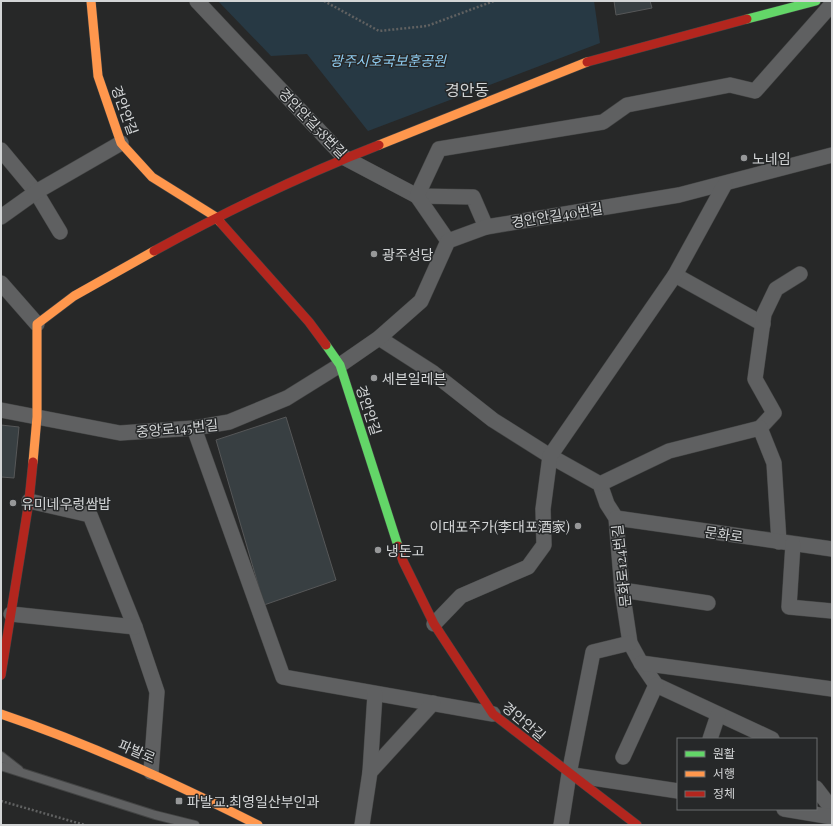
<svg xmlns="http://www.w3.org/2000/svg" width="833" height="826" font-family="'Playfair Display','Noto Sans KR',serif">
  <rect width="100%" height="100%" fill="#272828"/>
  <path fill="#273944" d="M218 1H594L600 43 368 131 307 54 271 56Z"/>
  <g fill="#383f42" stroke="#565758">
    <path d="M614 1H650L652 8 616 15Z"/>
    <path d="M286 417 336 580 264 605 216 440Z"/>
    <path d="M1 425 19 427 14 478 1 477Z"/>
  </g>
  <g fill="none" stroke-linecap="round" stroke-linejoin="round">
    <g stroke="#434444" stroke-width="10">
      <g id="lane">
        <path d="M1 756 19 770"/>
        <path d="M1 766 155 815 195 825"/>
      </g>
    </g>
    <g stroke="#434444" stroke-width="16">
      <g id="street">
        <path d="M197 1 345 158 417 196 473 197 486 227"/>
        <path d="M1 150 36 192 60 232"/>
        <path d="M1 217 36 192 121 143"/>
        <path d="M448 241 417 196 439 149 603 122 627 105 730 85 755 91 832 4"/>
        <path d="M675 275 763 324"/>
        <path d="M1 283 37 324"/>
        <path d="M379 338 432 372 493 420 550 456 600 484 607 504 616 518 622 590 630 643 641 663 656 685 772 739"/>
        <path d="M1 410 120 433 194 428 229 422 287 398 340 365 379 338 421 301 448 241 486 227 679 195 832 155"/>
        <path d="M194 428 283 677 493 714"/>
        <path d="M760 428 774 413 755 379 764 314 776 289 800 274"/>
        <path d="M600 484 669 451 760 428 774 463 779 542"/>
        <path d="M29 501 90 515 135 627 157 692 151 772"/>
        <path d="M616 518 832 549"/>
        <path d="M793 544 789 607 832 611"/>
        <path d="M622 590 708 603"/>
        <path d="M11 614 135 627"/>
        <path d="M434 624 461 596 528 567 544 545 543 509 550 456 675 275 725 184"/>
        <path d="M641 663 832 689"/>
        <path d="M710 739 718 715"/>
        <path d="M623 757 656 685"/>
        <path d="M370 772 375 694"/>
        <path d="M573 775 678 791"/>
        <path d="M816 788 832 809"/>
        <path d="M784 809 832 817"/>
        <path d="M362 825 370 772 433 703"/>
        <path d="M561 825 569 774 593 652 630 643"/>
      </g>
    </g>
    <g stroke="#434444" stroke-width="10">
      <g id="fast">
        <path d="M747 19 816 1"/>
        <path d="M326 345 340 365 398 546"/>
      </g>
    </g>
    <g stroke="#434444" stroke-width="10">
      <g id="slow">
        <path d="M91 1 98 76 121 143 152 177 216 217 220 222"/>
        <path d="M379 145 587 62"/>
        <path d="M33 462 37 417V324L74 296 154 251"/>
        <path d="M1 714C90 744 174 783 258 825"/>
      </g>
    </g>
    <g stroke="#434444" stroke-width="10">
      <g id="jam">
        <path d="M587 62 747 19"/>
        <path d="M220 222 309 322 326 345"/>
        <path d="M154 251C227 211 302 175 379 145"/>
        <path d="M398 546 403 561 434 624 493 714 637 825"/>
        <path d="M1 675 29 501 33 462"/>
      </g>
    </g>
    <g stroke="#606161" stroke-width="2.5" stroke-dasharray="2 2" stroke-linecap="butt">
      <path d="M324 1 379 31 427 26 494 1"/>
      <path d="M1 801 85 825"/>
    </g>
    <use href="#lane" stroke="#5f6061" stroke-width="8"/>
    <use href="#street" stroke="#5f6061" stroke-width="15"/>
    <use href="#fast" stroke="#63d668" stroke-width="9"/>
    <use href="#slow" stroke="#ff974d" stroke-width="9"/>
    <use href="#jam" stroke="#b3261e" stroke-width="9"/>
  </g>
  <g fill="#979899" stroke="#262829" stroke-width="1.5">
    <circle cx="744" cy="158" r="4"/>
    <circle cx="374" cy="254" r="4"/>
    <circle cx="374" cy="378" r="4"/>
    <circle cx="13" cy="503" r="4"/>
    <circle cx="578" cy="526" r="4"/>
    <circle cx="378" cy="550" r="4"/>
    <rect x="175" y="797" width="8" height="8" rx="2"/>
  </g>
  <g text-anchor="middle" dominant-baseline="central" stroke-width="3" stroke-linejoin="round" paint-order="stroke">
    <g font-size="14" font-style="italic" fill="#8ecbef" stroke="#262829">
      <text x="388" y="60">광주시호국보훈공원</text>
    </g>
    <g font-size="14" fill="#d3d5d6" stroke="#262829">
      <text transform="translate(125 110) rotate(70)">경안안길</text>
      <text transform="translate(313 123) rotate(46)">경안안길58번길</text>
      <text transform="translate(557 215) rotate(-9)">경안안길40번길</text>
      <text transform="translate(369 410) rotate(72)">경안안길</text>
      <text transform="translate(177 428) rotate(-5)">중앙로145번길</text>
      <text transform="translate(724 534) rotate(8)">문화로</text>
      <text transform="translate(621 566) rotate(-96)">문화로124번길</text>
      <text transform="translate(524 721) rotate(40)">경안안길</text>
      <text transform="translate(137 751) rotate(23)">파발로</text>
    </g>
    <g font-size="14" fill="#d3d5d6" stroke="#262829" text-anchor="start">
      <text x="752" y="158">노네임</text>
      <text x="382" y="254">광주성당</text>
      <text x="382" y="378">세븐일레븐</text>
      <text x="21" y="503">유미네우렁쌈밥</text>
      <text x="570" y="526" text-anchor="end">이대포주가(李대포酒家)</text>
      <text x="386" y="550">냉돈고</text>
      <text x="187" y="801">파발교.최영일산부인과</text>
    </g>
    <g font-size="16" fill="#d3d5d6" stroke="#262829">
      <text x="467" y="89">경안동</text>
    </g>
  </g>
  <rect width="833" height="826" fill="none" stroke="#d3d5d6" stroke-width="4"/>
  <rect x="677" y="738" width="140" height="72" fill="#262829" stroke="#6b6d6e"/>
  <rect x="685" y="751" width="20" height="6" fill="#63d668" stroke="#6b6d6e"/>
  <text x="713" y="758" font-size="12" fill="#d3d5d6">원활</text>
  <rect x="685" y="771" width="20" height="6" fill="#ff974d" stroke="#6b6d6e"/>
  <text x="713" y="778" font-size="12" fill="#d3d5d6">서행</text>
  <rect x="685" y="791" width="20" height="6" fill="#b3261e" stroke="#6b6d6e"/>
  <text x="713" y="798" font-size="12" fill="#d3d5d6">정체</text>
</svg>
